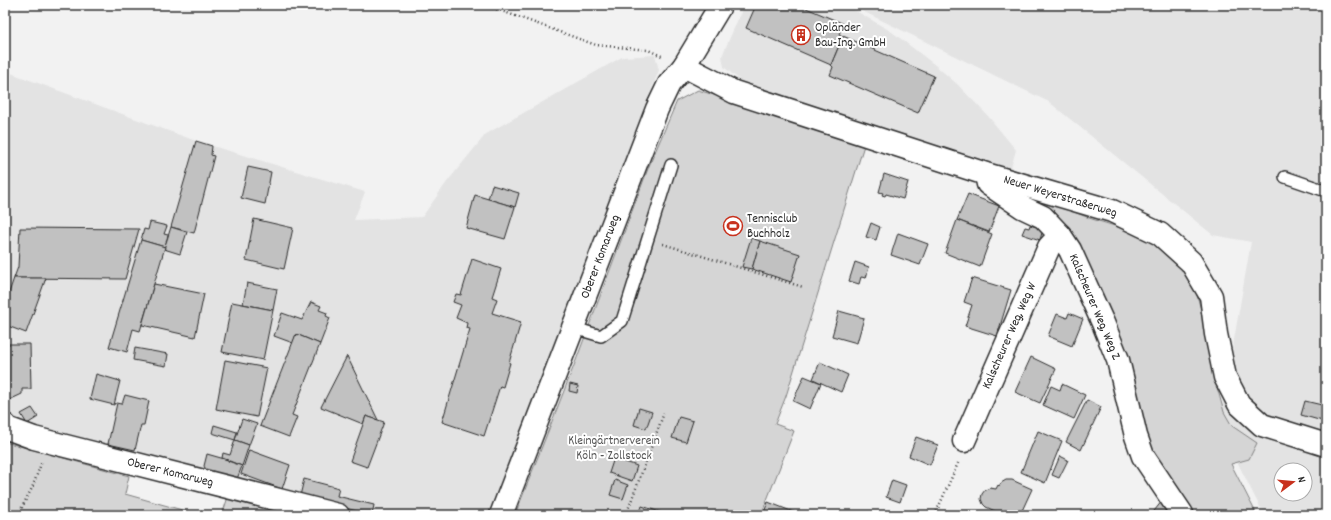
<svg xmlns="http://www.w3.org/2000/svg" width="1331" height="520" font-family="Dekko,sans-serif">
  <rect width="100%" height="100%" fill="#f2f2f2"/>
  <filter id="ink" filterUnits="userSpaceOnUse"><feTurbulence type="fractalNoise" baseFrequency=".025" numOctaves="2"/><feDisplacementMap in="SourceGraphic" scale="8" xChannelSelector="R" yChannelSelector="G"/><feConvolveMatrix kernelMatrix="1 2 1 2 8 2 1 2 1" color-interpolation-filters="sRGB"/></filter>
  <g filter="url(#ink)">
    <g fill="#e3e3e3" fill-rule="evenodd">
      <path d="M744 5H846L892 32 935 65 957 84 988 116 1016 150 1010 171 767 96 743 83 724 67 722 56Z"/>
      <path d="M850 5H1326V515H1264L1219 426 1251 242 1213 235 1049 102ZM1281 470H1305V494H1281Z"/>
      <path d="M655 55 659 70 490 515H367L238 481 5 436V71L196 141 365 192 354 220 422 217 447 182 486 134 622 57Z"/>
    </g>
    <g fill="#d5d5d5" stroke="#808080">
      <path d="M698 90 865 142 786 396 775 424 794 431 761 515H515L575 363 649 166 677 101Z"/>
      <path d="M1025 193 1092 219 1141 234 1179 261 1196 292 1206 327 1210 362 1224 412 1232 426 1257 443 1249 459 1231 464 1257 515H1183L1144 448 1115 332 1020 198Z"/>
      <path d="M5 442 129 476 125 494 200 515H5Z"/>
      <path d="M228 497 303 515H222Z"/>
    </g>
    <g fill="#c1c1c1" stroke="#2b2b2b">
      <path d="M756 5H799L844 24 839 34 843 36 831 65 746 28Z"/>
      <path d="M843 36 934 76 918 113 830 75 833 67 831 65Z"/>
      <path d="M196 141 212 146 211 155 214 156 194 233 171 227Z"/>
      <path d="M248 167 271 172 265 204 241 198Z"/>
      <path d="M884 174 908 182 903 199 886 194 885 196 882 195 883 193 879 192Z"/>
      <path d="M492 185 519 193 515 207 488 199Z"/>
      <path d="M968 194 999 206 989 232 957 220Z"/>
      <path d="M475 195 515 207 505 239 466 228Z"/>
      <path d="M254 219 293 228 284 269 246 260Z"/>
      <path d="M957 220 992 234 980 267 945 253Z"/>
      <path d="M150 222 167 226 164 234 168 235 165 247 141 240 144 229 148 230Z"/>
      <path d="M871 223 880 227 876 240 866 237Z"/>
      <path d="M1030 225 1043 229 1040 240 1022 234 1025 227 1029 228Z"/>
      <path d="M171 227 187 232 180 254 164 249Z"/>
      <path d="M20 228 139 229 125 279 14 278 18 267Z"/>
      <path d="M898 233 928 244 920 265 891 255Z"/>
      <path d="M751 238 760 241 752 269 742 267Z"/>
      <path d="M141 240 165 247 140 331 133 329 127 352 109 347Z"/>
      <path d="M760 241 800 254 791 282 752 269Z"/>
      <path d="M472 259 501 269 492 297 497 299 492 313 521 322 509 363H510L503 387 500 386 484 436 442 422 470 329 466 328 467 323 456 318 461 305 453 302 456 294 461 295Z"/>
      <path d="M855 262 869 267 866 278 861 277 859 284 849 281Z"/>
      <path d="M14 278H46L26 333 5 325V304Z"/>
      <path d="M972 278 1011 290 997 336 965 326 972 305 964 302Z"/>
      <path d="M247 283 277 289 273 310 243 304Z"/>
      <path d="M154 284 204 294 195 337 142 325Z"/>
      <path d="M232 302 273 310 263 360 222 352Z"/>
      <path d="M311 302 321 306 319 310 327 313 326 316 330 318 320 344 296 334 293 343 274 336 282 313 302 320Z"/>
      <path d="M839 311 864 318 857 343 832 336Z"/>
      <path d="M1069 313 1083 319 1072 346 1048 336 1057 314 1067 318Z"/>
      <path d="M296 334 320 344 292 415 297 417 289 437 260 426Z"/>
      <path d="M5 344H30L31 389H22V394L5 402Z"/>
      <path d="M135 348 168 354 166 366 133 360Z"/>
      <path d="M347 356 378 420 366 416 363 424 321 407Z"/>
      <path d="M1031 357 1056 369 1040 403 1015 392Z"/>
      <path d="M225 360 267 368 257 417 216 409Z"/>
      <path d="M820 362 848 375 841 392 813 379Z"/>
      <path d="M96 374 120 381 114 405 90 399Z"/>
      <path d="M804 376 821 383 810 409 793 401Z"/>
      <path d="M570 384 578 386 577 393 569 391Z"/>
      <path d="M1062 384 1085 395 1074 419 1043 405 1051 386 1060 390Z"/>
      <path d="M125 395 149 401 144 425H141L135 450 108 444 117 403 122 404Z"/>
      <path d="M1087 400 1101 407 1081 450 1066 442Z"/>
      <path d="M1305 401 1326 406V422L1301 415Z"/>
      <path d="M32 408 38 417 27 424 21 414Z"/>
      <path d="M639 408 652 412 646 429 634 425Z"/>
      <path d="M366 416 384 422 367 467 350 461Z"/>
      <path d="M679 417 693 421 686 442 672 438Z"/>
      <path d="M242 419 257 424 249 445 235 440Z"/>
      <path d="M214 425 237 432 235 440 212 433Z"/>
      <path d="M1038 431 1062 441 1045 483 1021 472Z"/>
      <path d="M916 437 938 445 930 465 909 456Z"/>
      <path d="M235 440 249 445 242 466 222 458 223 453 230 455Z"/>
      <path d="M249 450 290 465 282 489 241 474Z"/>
      <path d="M207 454 228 460V461L242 466 237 479 206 470 204 466Z"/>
      <path d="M1060 456 1068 460 1059 478 1052 475Z"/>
      <path d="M614 458 637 466 632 481 609 473Z"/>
      <path d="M304 479 339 488 337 496 374 505 372 515 300 496Z"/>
      <path d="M615 480 628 485 623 499 610 495Z"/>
      <path d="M892 480 906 485 900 502 886 497Z"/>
      <path d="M1006 480H1012L1032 489 1020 515H1004L986 507 983 504 981 499 982 494 985 490 990 488 996 489 998 485 999 486 1001 483Z"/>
      <path d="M1162 501 1178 515H1151Z"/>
      <path d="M768 502 796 513V515H763Z"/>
      <path d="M642 506 669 515H639Z"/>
    </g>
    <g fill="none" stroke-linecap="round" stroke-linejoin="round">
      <g stroke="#2b2b2b" stroke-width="14">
        <g id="lane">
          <path d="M1285 177 1326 191"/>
          <path d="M574 328 601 336 622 321 671 165"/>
        </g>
      </g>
      <g stroke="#2b2b2b" stroke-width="25">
        <g id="street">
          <path d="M684 66 734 92 986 174 1112 211 1160 234 1191 262 1211 296 1216 334 1225 377 1239 404 1262 425 1326 445"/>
          <path d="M986 175 988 184 1022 207 1043 217 1060 235 1070 250 1103 323 1118 360 1136 436 1143 456 1182 514"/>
          <path d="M5 425 7 428 34 438 338 515"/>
          <path d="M964 441 1049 247 1060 235"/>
          <path d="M501 515 657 109 669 84 684 66 719 8"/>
        </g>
      </g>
      <g stroke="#2b2b2b" stroke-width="2.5" stroke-dasharray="1 3" stroke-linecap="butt">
        <path d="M485 5 596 45 648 50 664 57"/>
        <path d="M663 244 803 287"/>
        <path d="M18 515 32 488 42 461"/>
        <path d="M626 515 665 410"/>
        <path d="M935 515 959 461"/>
      </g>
      <use href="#lane" stroke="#fff" stroke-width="11"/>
      <use href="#street" stroke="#fff" stroke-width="22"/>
    </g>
  </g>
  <defs>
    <g id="building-ring" transform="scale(1)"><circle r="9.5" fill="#fff" stroke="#c8321e" stroke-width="1.5"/><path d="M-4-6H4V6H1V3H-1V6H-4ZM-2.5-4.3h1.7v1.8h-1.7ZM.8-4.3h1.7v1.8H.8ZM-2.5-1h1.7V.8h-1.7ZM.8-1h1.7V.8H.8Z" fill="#c8321e"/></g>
    <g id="stadium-ring" transform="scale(1)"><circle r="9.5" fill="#fff" stroke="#c8321e" stroke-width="1.5"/><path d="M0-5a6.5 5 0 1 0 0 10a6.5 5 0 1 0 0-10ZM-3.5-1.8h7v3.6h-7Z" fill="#c8321e"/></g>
  </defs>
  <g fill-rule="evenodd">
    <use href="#building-ring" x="801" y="35"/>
    <use href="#stadium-ring" x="733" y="226"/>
  </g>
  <g text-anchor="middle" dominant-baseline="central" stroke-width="4" stroke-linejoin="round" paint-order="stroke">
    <g font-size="13" fill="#2b2b2b" stroke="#fff" text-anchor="start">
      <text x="815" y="28">Opländer<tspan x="815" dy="15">Bau-Ing. GmbH</tspan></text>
      <text x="747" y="219">Tennisclub<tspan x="747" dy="15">Buchholz</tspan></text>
    </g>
    <g font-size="13" fill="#2b2b2b" stroke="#fff">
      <text transform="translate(1060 197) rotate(17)">Neuer Weyerstraßerweg</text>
      <text transform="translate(601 257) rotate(-69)">Oberer Komarweg</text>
      <text transform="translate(1094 307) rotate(67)">Kalscheurer Weg, Weg Z</text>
      <text transform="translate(1010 336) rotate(-66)">Kalscheurer Weg, Weg W</text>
      <text transform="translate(170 473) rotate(14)">Oberer Komarweg</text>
    </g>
    <g font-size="13" fill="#565656" stroke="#fff">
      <text x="614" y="441">Kleingärtnerverein<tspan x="614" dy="15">Köln - Zollstock</tspan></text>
    </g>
  </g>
  <rect width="1331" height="520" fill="none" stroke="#fff" stroke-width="20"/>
  <rect x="10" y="10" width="1311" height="500" fill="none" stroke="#2b2b2b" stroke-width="1.5" filter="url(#ink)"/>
  <g transform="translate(1293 482) rotate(74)"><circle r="19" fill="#ffffff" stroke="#aaaaaa"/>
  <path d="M0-3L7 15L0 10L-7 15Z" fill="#c8321e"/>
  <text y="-6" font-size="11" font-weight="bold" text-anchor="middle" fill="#2b2b2b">N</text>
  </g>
</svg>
